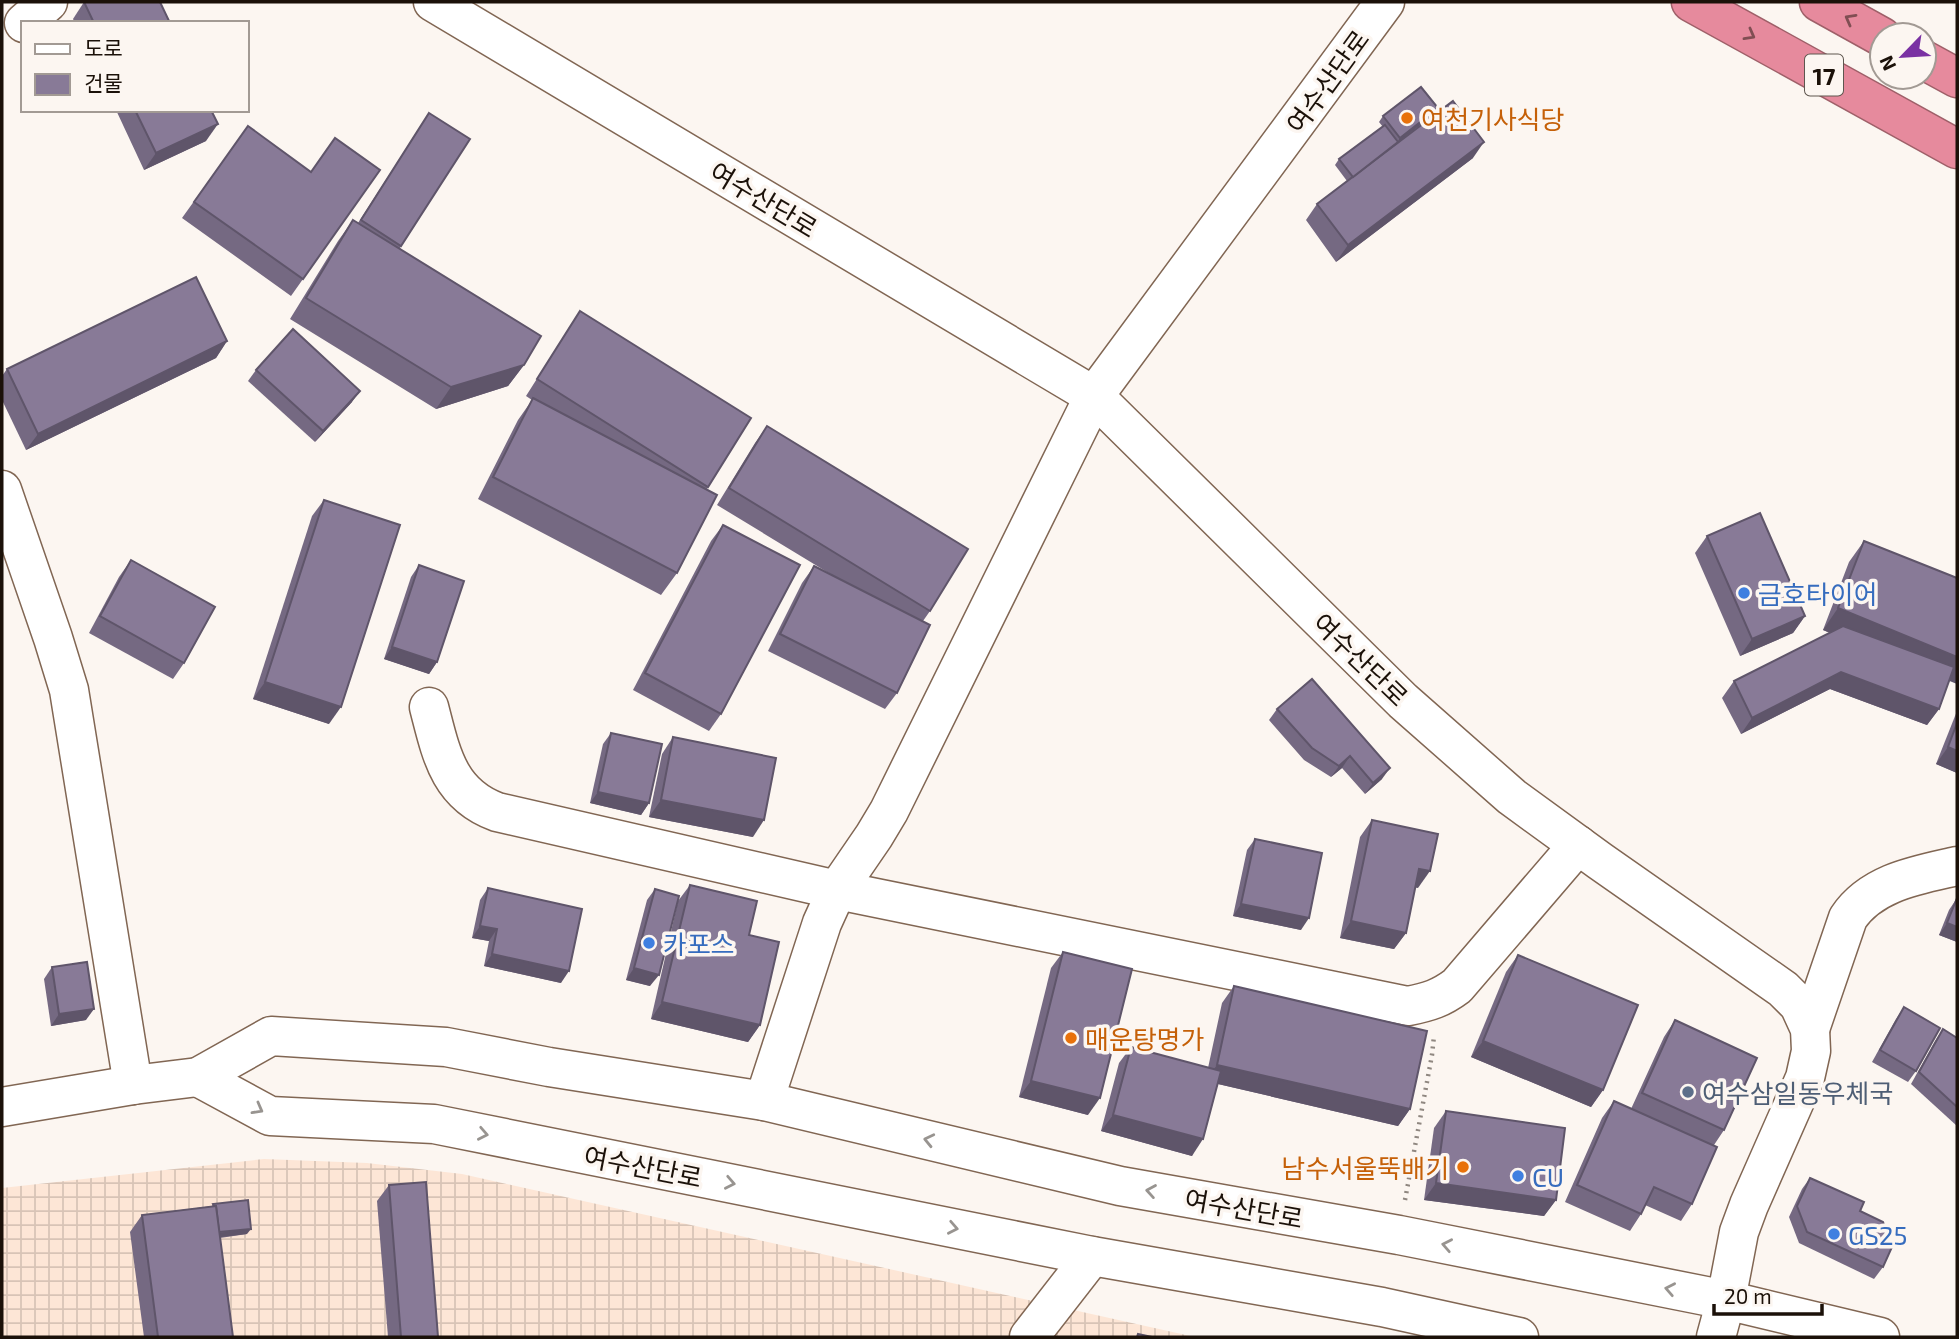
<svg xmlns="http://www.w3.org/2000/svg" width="1959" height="1339" font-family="'Exo 2','Noto Sans KR',sans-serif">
  <defs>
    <pattern id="industrial-grid" width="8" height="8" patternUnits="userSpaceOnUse" patternTransform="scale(1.75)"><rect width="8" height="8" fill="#fde6d6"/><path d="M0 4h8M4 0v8" fill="none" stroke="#d8c4b6"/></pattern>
  </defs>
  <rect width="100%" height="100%" fill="#fcf6f1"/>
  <path fill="url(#industrial-grid)" d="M264 1159 367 1163 462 1174 1195 1337H2V1188Z"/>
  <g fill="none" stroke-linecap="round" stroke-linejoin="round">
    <g stroke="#816653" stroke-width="41">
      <g id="minor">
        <path d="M433 2 1094 396 1403 701 1512 797 1600 861 1783 989 1799 1005 1810 1029 1811 1051 1805 1078 1749 1205 1739 1232 1726 1300 1716 1337"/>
        <path d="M24 23 48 2"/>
        <path d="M2 490 53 638 69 690 133 1085"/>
        <path d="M429 707C441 753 448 794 497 812L837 890 1408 1006C1429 1002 1441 998 1457 986L1578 845"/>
        <path d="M1810 1029 1848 918C1872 882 1918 875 1957 866"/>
        <path d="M198 1077 270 1116 434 1124 1092 1256 1382 1307 1519 1337"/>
        <path d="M764 1101 822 923 837 890 874 836 889 811 1094 396 1385 2"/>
        <path d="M2 1107 133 1085 198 1077 271 1036 446 1047 549 1067 764 1101 1120 1186 1399 1235 1726 1300 1880 1337"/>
        <path d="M1029 1337 1092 1256"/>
      </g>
    </g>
    <g stroke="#9f6069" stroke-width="41">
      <g id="highway">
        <path d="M1691 2 1957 149"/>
        <path d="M1819 2 1882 37"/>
        <path d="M1924 60 1957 78"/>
      </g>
    </g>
    <path stroke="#8f8780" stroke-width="4.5" stroke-dasharray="2 5" stroke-linecap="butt" d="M1405 1200 1432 1055 1434 1036"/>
    <use href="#minor" stroke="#fff" stroke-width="38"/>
    <use href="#highway" stroke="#e68a9d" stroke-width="38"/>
  </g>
  <g fill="#756982">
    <path d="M84 2 170 23H75L73 19Z"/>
    <path d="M1438 108 1434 114 1398 142 1473 158 1336 262 1306 220 1317 204 1347 181 1335 165 1339 159 1383 127 1379 122 1383 116Z"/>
    <path d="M116 110H211L206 141 144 170Z"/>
    <path d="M429 113 470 139 400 248 524 365 508 386 436 409 290 319 338 241 353 220 358 223Z"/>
    <path d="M248 126 311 172 380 170 291 296 182 218Z"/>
    <path d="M580 311 751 418 707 489 677 573 661 595 478 499 518 420 532 400 526 396Z"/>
    <path d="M227 341 216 358 26 450 2 400V376L7 369Z"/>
    <path d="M256 370 352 402 315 442 248 381Z"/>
    <path d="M767 426 930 611 923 621 897 693 885 709 768 651 802 583 814 566 837 578 717 505 755 443Z"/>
    <path d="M324 500 329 724 253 699 312 516Z"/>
    <path d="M723 525 721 714 709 731 633 690 711 541Z"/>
    <path d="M1707 536 1805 616 1793 633 1740 656 1695 553Z"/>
    <path d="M1864 541 1949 681 1939 709 1927 725 1830 689 1741 734 1722 698 1734 681 1830 633 1823 630 1849 562Z"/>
    <path d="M131 560 184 663 173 679 89 633 119 577Z"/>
    <path d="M419 565 437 662 429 674 384 659 411 577Z"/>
    <path d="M1312 679 1382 779 1365 794 1342 768 1331 777 1304 760 1269 720 1277 709Z"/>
    <path d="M1957 711V773L1936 764Z"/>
    <path d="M611 733 649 803 641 815 590 803 603 744Z"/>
    <path d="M673 737 753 837 649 817 662 754Z"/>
    <path d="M1372 820 1418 888 1415 887 1406 933 1394 949 1340 938 1360 837Z"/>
    <path d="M1255 839 1301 930 1233 916 1247 850Z"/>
    <path d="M690 885 749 935 760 1025 748 1042 651 1019 678 901Z"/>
    <path d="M488 888 561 983 484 966 489 941 472 938 480 900Z"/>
    <path d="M655 889 650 986 626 980 647 900Z"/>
    <path d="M1957 898V942L1939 935 1949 910Z"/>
    <path d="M1063 952 1088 1115 1019 1097 1051 968Z"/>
    <path d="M1518 955 1603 1090 1591 1107 1471 1057 1506 972Z"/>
    <path d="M52 967 86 1020 51 1026 44 979Z"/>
    <path d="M1234 986 1410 1109 1398 1126 1218 1084 1192 1156 1101 1131 1119 1063 1131 1047 1208 1068 1222 1003Z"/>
    <path d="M1904 1007 1916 1071 1908 1082 1872 1062 1896 1019Z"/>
    <path d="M1675 1020 1724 1130 1714 1145 1692 1204 1681 1221 1645 1205 1641 1214 1630 1231 1565 1202 1602 1118 1614 1101 1631 1109 1664 1037Z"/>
    <path d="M1943 1029 1957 1038V1126L1911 1084 1935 1041Z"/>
    <path d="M1446 1111 1556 1200 1544 1216 1424 1200 1434 1128Z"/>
    <path d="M1810 1178 1860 1211 1883 1267 1874 1279 1799 1243 1789 1217 1802 1189Z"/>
    <path d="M389 1185 438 1337H388L377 1201Z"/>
    <path d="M213 1204 247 1234 220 1238 233 1337H144L130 1232 142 1215 212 1206Z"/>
  </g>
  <g fill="#5f556a">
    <path d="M1438 108 1434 114 1396 144 1400 138Z"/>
    <path d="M218 124 206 141 144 170 156 153Z"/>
    <path d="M1484 142 1473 158 1336 262 1348 245Z"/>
    <path d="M227 341 216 358 26 450 38 434Z"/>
    <path d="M524 365 508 386 436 409 451 387Z"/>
    <path d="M360 391 352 402 315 442 323 431Z"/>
    <path d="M1838 608 1957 657V684L1823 630Z"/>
    <path d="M1805 616 1793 633 1740 656 1752 639Z"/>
    <path d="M392 647 437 662 429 674 384 659Z"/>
    <path d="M1841 672 1939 709 1927 725 1830 689 1741 734 1752 718Z"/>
    <path d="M265 682 341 707 329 724 253 699Z"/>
    <path d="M1948 747 1957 751V773L1936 764Z"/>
    <path d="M1350 756 1342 768 1331 777 1339 766Z"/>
    <path d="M1390 768 1382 779 1365 794 1373 783Z"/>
    <path d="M598 792 649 803 641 815 590 803Z"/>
    <path d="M661 800 764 820 753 837 649 817Z"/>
    <path d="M1419 869 1430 871 1418 888 1407 885Z"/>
    <path d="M1241 904 1309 918 1301 930 1233 916Z"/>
    <path d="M1351 921 1406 933 1394 949 1340 938Z"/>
    <path d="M1947 923 1957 927V942L1939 935Z"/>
    <path d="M480 926 497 929 489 941 472 938Z"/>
    <path d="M492 954 569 971 561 983 484 966Z"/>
    <path d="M634 968 659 975 650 986 626 980Z"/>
    <path d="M662 1002 760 1025 748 1042 651 1019Z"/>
    <path d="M94 1009 86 1020 51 1026 59 1014Z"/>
    <path d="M1483 1041 1603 1090 1591 1107 1471 1057Z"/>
    <path d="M1217 1065 1410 1109 1398 1126 1205 1081Z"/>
    <path d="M1031 1081 1100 1098 1088 1115 1019 1097Z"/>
    <path d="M1113 1115 1203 1139 1192 1156 1101 1131Z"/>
    <path d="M1436 1183 1556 1200 1544 1216 1424 1200Z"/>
    <path d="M251 1229 247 1234 213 1238 217 1233Z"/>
  </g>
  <g fill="#887a97" stroke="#5f556a" stroke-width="2">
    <path d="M84 2H160L170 23H94Z"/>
    <path d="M1421 87 1438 108 1400 138 1383 116Z"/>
    <path d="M1453 101 1484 142 1348 245 1317 204Z"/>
    <path d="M135 110H211L218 124 156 153Z"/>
    <path d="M429 113 470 139 401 246 361 220Z"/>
    <path d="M1385 125 1398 142 1353 177 1339 159Z"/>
    <path d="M248 126 311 172 335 138 380 170 303 279 194 202Z"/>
    <path d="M353 220 541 336 524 365 451 387 306 298Z"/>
    <path d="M196 277 227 341 38 434 7 369Z"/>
    <path d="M580 311 751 418 708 487 537 379Z"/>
    <path d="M293 329 360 391 323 431 256 370Z"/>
    <path d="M533 398 717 495 677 573 493 477Z"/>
    <path d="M767 426 968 549 930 611 729 488Z"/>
    <path d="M324 500 400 525 341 707 265 682Z"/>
    <path d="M1760 513 1805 616 1752 639 1707 536Z"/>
    <path d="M723 525 800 565 721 714 645 673Z"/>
    <path d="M1864 541 1957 578V657L1838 608Z"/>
    <path d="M131 560 215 607 184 663 100 616Z"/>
    <path d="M419 565 464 581 437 662 392 647Z"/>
    <path d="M814 566 930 625 897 693 780 634Z"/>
    <path d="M1843 626 1954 667 1939 709 1841 672 1752 718 1734 681Z"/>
    <path d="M1312 679 1390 768 1373 783 1350 756 1339 766 1312 748 1277 709Z"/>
    <path d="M1957 723V751L1948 747Z"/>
    <path d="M611 733 662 744 649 803 598 792Z"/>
    <path d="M673 737 776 758 764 820 661 800Z"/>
    <path d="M1372 820 1438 834 1430 871 1419 869 1406 933 1351 921Z"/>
    <path d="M1255 839 1322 853 1309 918 1241 904Z"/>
    <path d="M690 885 757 901 749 935 779 942 760 1025 662 1002Z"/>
    <path d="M488 888 582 909 569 971 492 954 497 929 480 926Z"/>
    <path d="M655 889 679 896 659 975 634 968Z"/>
    <path d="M1957 898V927L1947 923Z"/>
    <path d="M1063 952 1132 969 1100 1098 1031 1081Z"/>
    <path d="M1518 955 1638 1005 1603 1090 1483 1041Z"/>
    <path d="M87 962 94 1009 59 1014 52 967Z"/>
    <path d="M1234 986 1427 1031 1410 1109 1217 1065Z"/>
    <path d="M1904 1007 1940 1028 1916 1071 1880 1050Z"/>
    <path d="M1675 1020 1757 1058 1724 1130 1642 1093Z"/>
    <path d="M1943 1029 1957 1038V1107L1919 1072Z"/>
    <path d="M1131 1047 1221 1071 1203 1139 1113 1115Z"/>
    <path d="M1614 1101 1717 1147 1692 1204 1654 1187 1641 1214 1577 1185Z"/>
    <path d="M1446 1111 1565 1128 1556 1200 1436 1183Z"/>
    <path d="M1810 1178 1864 1202 1860 1211 1883 1222 1892 1247 1883 1267 1807 1232 1797 1206Z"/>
    <path d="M426 1182 438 1337H401L389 1185Z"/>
    <path d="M248 1200 251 1229 219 1232 216 1206H214L213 1204Z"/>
    <path d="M216 1206 233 1337H158L142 1215Z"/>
    <path d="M1138 1334 1152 1337H1137Z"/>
  </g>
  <defs><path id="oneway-chevron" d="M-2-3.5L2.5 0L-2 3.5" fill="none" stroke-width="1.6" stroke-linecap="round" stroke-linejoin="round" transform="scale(1.75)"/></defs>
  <g stroke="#804e53">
    <use href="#oneway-chevron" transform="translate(1850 19) rotate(-151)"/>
    <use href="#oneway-chevron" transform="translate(1750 35) rotate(29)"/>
  </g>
  <g stroke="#989490">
    <use href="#oneway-chevron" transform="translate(258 1109) rotate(29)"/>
    <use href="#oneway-chevron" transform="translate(483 1134) rotate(11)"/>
    <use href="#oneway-chevron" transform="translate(929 1140) rotate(-167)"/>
    <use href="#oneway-chevron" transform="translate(730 1183) rotate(11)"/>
    <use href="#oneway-chevron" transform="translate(1151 1191) rotate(-170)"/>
    <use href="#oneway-chevron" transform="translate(953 1228) rotate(11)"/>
    <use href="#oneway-chevron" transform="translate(1447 1245) rotate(-169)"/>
    <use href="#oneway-chevron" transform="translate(1670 1289) rotate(-169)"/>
  </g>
  <g fill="#e8710a" stroke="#fcf6f1" stroke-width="2.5">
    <circle cx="1407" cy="118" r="7"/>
    <circle cx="1071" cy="1038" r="7"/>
    <circle cx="1463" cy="1167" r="7"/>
  </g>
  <g fill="#3f7fe0" stroke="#fcf6f1" stroke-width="2.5">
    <circle cx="1744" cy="593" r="7"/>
    <circle cx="649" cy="943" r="7"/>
    <circle cx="1518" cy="1176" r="7"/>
    <circle cx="1834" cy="1234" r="7"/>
  </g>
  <circle fill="#5c6f8a" stroke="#fcf6f1" stroke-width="2.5" cx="1688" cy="1092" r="7"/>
  <g text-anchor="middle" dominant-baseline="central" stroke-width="7" stroke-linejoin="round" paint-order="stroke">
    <rect fill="#fcf6f1" stroke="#5e564f" stroke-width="2" x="1805" y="54.5" width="38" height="41" rx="5"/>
    <g font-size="24" font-weight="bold" fill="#1b1109">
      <text x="1824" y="75">17</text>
    </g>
    <g font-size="26" fill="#1b1109" stroke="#fcf6f1">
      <text transform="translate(1327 81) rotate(-54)">여수산단로</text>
      <text transform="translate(764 199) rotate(31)">여수산단로</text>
      <text transform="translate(1361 659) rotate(44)">여수산단로</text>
      <text transform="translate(643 1166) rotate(11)">여수산단로</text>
      <text transform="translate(1244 1208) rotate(10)">여수산단로</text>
    </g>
    <g font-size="26" fill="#c56008" stroke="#fcf6f1" text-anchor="start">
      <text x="1421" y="118">여천기사식당</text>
      <text x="1085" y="1038">매운탕명가</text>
      <text x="1449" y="1167" text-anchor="end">남수서울뚝배기</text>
    </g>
    <g font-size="26" fill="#366cbe" stroke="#fcf6f1" text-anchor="start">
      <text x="1758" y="593">금호타이어</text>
      <text x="663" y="943">카포스</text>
      <text x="1532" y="1176">CU</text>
      <text x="1848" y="1234">GS25</text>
    </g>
    <g font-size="26" fill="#4e5e75" stroke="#fcf6f1" text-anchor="start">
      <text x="1702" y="1092">여수삼일동우체국</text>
    </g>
  </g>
  <rect width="1959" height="1339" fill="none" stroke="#1b1109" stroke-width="7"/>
  <rect x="21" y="21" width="228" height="91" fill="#fcf6f1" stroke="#a29a94" stroke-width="2"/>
  <rect x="35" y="44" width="35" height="10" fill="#ffffff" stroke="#a29a94" stroke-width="2"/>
  <text x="84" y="56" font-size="21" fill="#1b1109">도로</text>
  <rect x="35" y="74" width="35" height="21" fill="#887a97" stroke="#a29a94" stroke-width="2"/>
  <text x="84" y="91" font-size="21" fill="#1b1109">건물</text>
  <g transform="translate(1903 56) rotate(245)"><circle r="33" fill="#fcf6f1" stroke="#a29a94" stroke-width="2"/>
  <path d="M0-5L12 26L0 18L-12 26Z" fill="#7a31a3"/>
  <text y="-10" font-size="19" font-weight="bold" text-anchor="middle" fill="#1b1109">N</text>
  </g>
  <path d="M1714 1304v10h108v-10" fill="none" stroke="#1b1109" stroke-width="3.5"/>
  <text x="1724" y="1304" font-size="21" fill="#1b1109" stroke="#fcf6f1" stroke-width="5" paint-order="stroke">20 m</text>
</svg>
